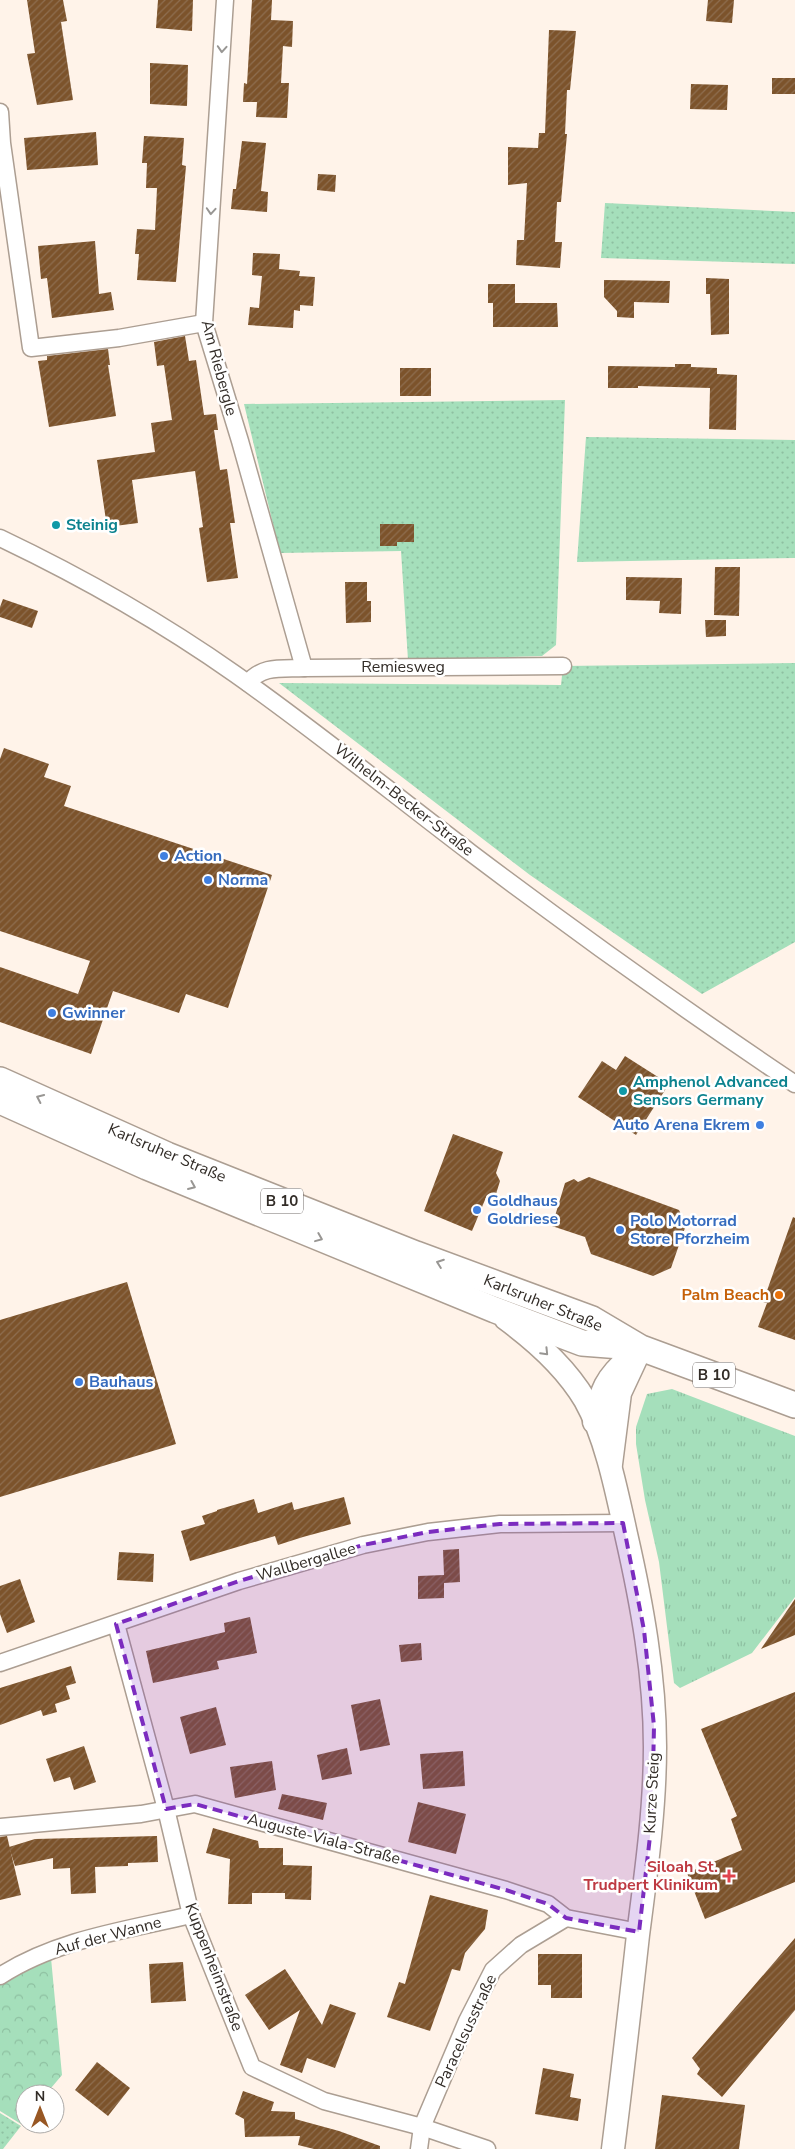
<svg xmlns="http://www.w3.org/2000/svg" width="795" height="2149" font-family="'Nunito Sans',sans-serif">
  <defs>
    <pattern id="grass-dots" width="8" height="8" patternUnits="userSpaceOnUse" patternTransform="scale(1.25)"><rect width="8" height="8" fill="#a5dfbb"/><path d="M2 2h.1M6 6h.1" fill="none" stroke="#8ec0a1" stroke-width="1.8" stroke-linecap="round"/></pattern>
    <pattern id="forest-crowns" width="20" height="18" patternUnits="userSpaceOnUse" patternTransform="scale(1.25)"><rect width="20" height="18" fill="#a5dfbb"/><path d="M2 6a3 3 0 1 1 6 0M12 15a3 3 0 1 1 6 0" fill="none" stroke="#8ec0a1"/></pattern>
    <pattern id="park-tufts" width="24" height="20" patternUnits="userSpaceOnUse" patternTransform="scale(1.25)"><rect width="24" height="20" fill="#a5dfbb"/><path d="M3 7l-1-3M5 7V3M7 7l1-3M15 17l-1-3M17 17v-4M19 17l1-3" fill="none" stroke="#8ec0a1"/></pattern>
    <pattern id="building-hatch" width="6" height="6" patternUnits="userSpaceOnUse" patternTransform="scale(1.25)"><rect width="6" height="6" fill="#7c532b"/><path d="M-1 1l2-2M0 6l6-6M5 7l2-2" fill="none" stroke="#8e6e50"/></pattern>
  </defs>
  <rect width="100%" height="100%" fill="#fff3e9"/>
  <g fill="url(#grass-dots)">
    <path d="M605 203 795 212V264L601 258Z"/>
    <path d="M565 400 556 645 542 656 408 660 401 551 280 553 244 404Z"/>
    <path d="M586 437 795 440V558L577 562Z"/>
    <path d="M795 663V942L702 994 530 875 279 683 561 685 563 666Z"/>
    <path d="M0 2113 21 2126 3 2149H0Z"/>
  </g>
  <path fill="url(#forest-crowns)" d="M51 1958 62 2075 46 2094H25V2120L21 2124 0 2111V1983Z"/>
  <path fill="url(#park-tufts)" d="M672 1389 795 1436V1597L752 1653 680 1688 674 1683 659 1562 645 1500 636 1444V1427L647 1394Z"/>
  <g fill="url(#building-hatch)">
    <path d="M27 0H63L67 21 61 22 73 100 37 105 27 54 35 53Z"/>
    <path d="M158 0H193L192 31 156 28Z"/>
    <path d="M252 0H272L271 20 293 21 292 47 283 46 281 83H289L287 118 256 117 257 102H243L244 83 247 84Z"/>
    <path d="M708 0H734L732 23 706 21Z"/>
    <path d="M549 30 576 31 570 90H567L565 134H567L561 202H557L555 242H562L560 268 516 265 517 240H524L527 183 508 185V147L538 148 539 133H545Z"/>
    <path d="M150 63 188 65 187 106 150 104Z"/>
    <rect x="772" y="78" width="23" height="16"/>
    <path d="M691 84 728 85 727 110 690 109Z"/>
    <path d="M96 132 98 165 27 170 24 138Z"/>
    <path d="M144 136 184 138 182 165 186 166 176 282 137 280 139 254H135L137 229 155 230 157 188H146L147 163H142Z"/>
    <path d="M242 141 266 143 261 191 268 192 267 212 231 209 233 189H236Z"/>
    <path d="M318 174 336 175 335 192 317 190Z"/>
    <path d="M95 241 99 294 111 292 114 310 52 318 47 278 41 279 38 246Z"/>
    <path d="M253 253 280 254 279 269 300 271 299 276 315 277 313 306 300 305V311L294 310 293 328 248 325 250 307 259 308 262 276 252 275Z"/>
    <path d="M706 278 729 279V334L711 335 710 294H706Z"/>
    <path d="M604 280 670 281 669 303 634 302V318L617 317V311L604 297Z"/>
    <path d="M488 284H515V303H557L558 327H493V303H488Z"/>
    <path d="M185 336 189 361 196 360 204 415 216 414 218 430H214L220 470 227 469 235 523H230L238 578 207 582 199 528 203 527 195 471 132 480 138 523 107 527 97 460 155 452 151 423 172 420 164 365 157 366 154 342Z"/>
    <path d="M108 349 110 365H108L116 416 49 427 38 361 47 360V356Z"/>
    <path d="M675 364H691V367L717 368V374L737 375 736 430 709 429 710 388 638 386V388H608V366L675 367Z"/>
    <rect x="400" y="368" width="31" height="28"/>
    <path d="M380 524H414V542H397V546H380Z"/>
    <path d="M715 567H740L739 616 714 615Z"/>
    <path d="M626 577 682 578 681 614 659 613 660 601 626 600Z"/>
    <path d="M345 582H367V601H371V622L346 623Z"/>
    <path d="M3 599 38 611 32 628 0 617V607Z"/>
    <path d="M705 620H726V636L706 637Z"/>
    <path d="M4 748 49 764 44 777 71 786 64 806 272 875 228 1008 186 994 179 1013 113 991 91 1054 0 1022V967L78 994 90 961 0 931V759Z"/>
    <path d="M625 1056 669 1084 636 1135 578 1097 602 1061 616 1070Z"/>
    <path d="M453 1134 503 1152 496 1173 500 1181 496 1194 487 1195 472 1231 424 1211Z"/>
    <path d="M589 1177 679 1210 686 1225 671 1268 653 1276 591 1254 585 1237 552 1226 565 1183 574 1179 578 1182Z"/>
    <path d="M793 1217 795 1218V1340L758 1327 767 1303 763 1302Z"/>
    <path d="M127 1282 176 1444 0 1497V1320Z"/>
    <path d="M344 1497 351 1524 303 1537 278 1545 275 1536 190 1561 181 1531 205 1524 202 1516 217 1511V1510L254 1499 258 1513 292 1502 294 1510Z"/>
    <path d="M459 1549 460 1582 444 1583V1598L418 1599V1576L444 1575 443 1550Z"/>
    <path d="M119 1552 154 1554 153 1582 117 1580Z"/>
    <path d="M20 1579 35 1622 7 1633 0 1614V1586Z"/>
    <path d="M795 1599V1635L761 1649Z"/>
    <path d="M250 1617 257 1653 217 1661 219 1669 153 1683 146 1651 225 1632 224 1623Z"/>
    <path d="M421 1643 422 1660 401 1662 399 1645Z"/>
    <path d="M71 1666 76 1683 66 1686 70 1699 55 1704 57 1712 43 1716 41 1710 0 1725V1688Z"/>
    <path d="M795 1692V1882L705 1919 687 1873 742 1850 731 1819 737 1816 701 1729Z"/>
    <path d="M380 1699 390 1745 360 1751 351 1705Z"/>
    <path d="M216 1707 226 1745 190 1754 180 1717Z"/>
    <path d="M84 1746 96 1782 74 1790 70 1777 54 1782 46 1759Z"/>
    <path d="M347 1748 352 1774 322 1780 317 1755Z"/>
    <path d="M463 1751 465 1786 423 1789 420 1754Z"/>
    <path d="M272 1761 276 1790 235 1798 230 1767Z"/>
    <path d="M282 1794 327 1803 323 1820 278 1809Z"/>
    <path d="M418 1802 466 1814 456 1854 408 1842Z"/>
    <path d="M213 1828 258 1841 259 1848H283V1865L312 1866 311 1900 285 1899V1893H252V1904H228L230 1859 206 1853Z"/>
    <path d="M7 1836 21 1895 0 1900V1837Z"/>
    <path d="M157 1836 158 1862 128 1863V1866L95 1867 96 1893 71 1894 70 1868 53 1869V1858L15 1866 9 1847 35 1839Z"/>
    <path d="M430 1895 488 1910 485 1929 465 1953 460 1971 452 1969 430 2031 387 2017 399 1982 405 1984Z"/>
    <path d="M795 1938V2010L722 2097 697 2074 700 2069 692 2058Z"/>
    <path d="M538 1954H582V1998H551V1985H538Z"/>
    <path d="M183 1962 186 2001 151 2003 149 1964Z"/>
    <path d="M285 1969 322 2025 330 2004 356 2013 335 2068 307 2058 302 2073 280 2065 300 2010 269 2030 245 1995Z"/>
    <path d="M97 2062 130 2088 108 2116 75 2090Z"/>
    <path d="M543 2068 574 2074 570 2097 581 2099 578 2121 535 2114Z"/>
    <path d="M243 2091 274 2102 271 2111 295 2112V2119L339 2131 380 2146V2149H314L298 2145 300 2136 245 2137 244 2119 235 2114Z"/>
    <path d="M662 2095 745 2105 739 2149H655Z"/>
  </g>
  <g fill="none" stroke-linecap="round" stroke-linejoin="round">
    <g stroke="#ac9e92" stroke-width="19">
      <g id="minor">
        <path d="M225 0 204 323 240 441 304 668"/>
        <path d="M0 112 2 143 31 348 119 338 204 323"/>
        <path d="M0 538C82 577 161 622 235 674 316 731 392 793 471 853 577 933 685 1010 795 1084"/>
        <path d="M248 683C262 665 282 669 304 668L563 666"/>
        <path d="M116 1624 166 1809 191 1915 252 2067 324 2101 422 2127 487 2149"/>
        <path d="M0 1663 239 1581 363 1545 428 1532 500 1524 623 1523"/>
        <path d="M0 1827 141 1814 195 1804 506 1890 548 1904 566 1918 639 1932"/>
        <path d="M0 1976C57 1939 127 1930 191 1915"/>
        <path d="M419 2149 422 2127 467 2021 493 1970 521 1945 566 1918"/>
      </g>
    </g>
    <g stroke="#ac9e92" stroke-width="25">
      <g id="secondary">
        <path d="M506 1319C536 1341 566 1368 585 1400 606 1437 617 1493 626 1534 642 1604 655 1676 655 1747 655 1810 646 1873 638 1935 630 2007 622 2078 613 2149"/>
        <path d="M594 1422C601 1390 605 1378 631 1356"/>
        <path d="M611 1464 620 1393 641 1348"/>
      </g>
    </g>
    <g stroke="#ac9e92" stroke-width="28">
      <g id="primary">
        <path d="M0 1080 167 1155 416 1254 592 1319 641 1348 795 1405"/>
        <path d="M0 1101 147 1167 495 1310 582 1343 634 1347"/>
      </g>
    </g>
    <use href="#minor" stroke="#fff" stroke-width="16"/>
    <use href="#secondary" stroke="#fff" stroke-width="22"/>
    <use href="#primary" stroke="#fff" stroke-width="25"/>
  </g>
  <defs><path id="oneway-chevron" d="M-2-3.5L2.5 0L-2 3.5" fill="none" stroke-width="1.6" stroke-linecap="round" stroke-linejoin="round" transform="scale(1.25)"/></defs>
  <g stroke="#989693">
    <use href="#oneway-chevron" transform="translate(222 49) rotate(94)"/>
    <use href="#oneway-chevron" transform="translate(211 211) rotate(94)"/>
    <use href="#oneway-chevron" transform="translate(40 1098) rotate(-155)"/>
    <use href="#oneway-chevron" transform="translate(192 1186) rotate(23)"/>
    <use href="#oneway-chevron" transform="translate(319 1238) rotate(22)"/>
    <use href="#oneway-chevron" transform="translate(440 1263) rotate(-160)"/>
    <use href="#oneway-chevron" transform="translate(545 1352) rotate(46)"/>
  </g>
  <path fill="#7b2cbf" fill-opacity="0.2" stroke="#7b2cbf" stroke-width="4" stroke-dasharray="10 6" stroke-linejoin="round" d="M623 1523 644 1630 654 1726 652 1819 639 1932 566 1918 548 1904 506 1890 195 1804 166 1809 116 1624 239 1581 363 1545 428 1532 500 1524Z"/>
  <g fill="#0f9aa8" stroke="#fff" stroke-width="2">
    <circle cx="56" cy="525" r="5"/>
    <circle cx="623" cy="1091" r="5"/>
  </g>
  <g fill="#3f7fe0" stroke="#fff" stroke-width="2">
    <circle cx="164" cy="856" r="5"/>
    <circle cx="208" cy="880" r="5"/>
    <circle cx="52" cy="1013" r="5"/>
    <circle cx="760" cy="1125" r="5"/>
    <circle cx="477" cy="1210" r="5"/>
    <circle cx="620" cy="1230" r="5"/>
    <circle cx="79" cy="1382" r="5"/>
  </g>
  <circle fill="#e8710a" stroke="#fff" stroke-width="2" cx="779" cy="1295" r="5"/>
  <path fill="#e0444e" stroke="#fff" stroke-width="2" d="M726.5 1868.5h5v5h5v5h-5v5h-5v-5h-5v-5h5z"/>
  <g text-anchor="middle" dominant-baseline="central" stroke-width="5" stroke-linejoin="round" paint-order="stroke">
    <g fill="#fff" stroke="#706b68" stroke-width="1">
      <rect x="261" y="1188.5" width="42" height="25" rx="4"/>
      <rect x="693" y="1362.5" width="42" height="25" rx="4"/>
    </g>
    <g font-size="15" font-weight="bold" fill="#322c27">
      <text x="282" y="1201">B 10</text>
      <text x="714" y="1375">B 10</text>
    </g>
    <g font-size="16" fill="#322c27" stroke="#fff">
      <text transform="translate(219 368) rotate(75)">Am Riebergle</text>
      <text x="403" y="667">Remiesweg</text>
      <text transform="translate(404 800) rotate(38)">Wilhelm-Becker-Straße</text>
      <text transform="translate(167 1153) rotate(23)">Karlsruher Straße</text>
      <text transform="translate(543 1303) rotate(22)">Karlsruher Straße</text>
      <text transform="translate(306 1562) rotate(-16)">Wallbergallee</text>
      <text transform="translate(652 1793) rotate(-87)">Kurze Steig</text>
      <text transform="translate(324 1839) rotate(15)">Auguste-Viala-Straße</text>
      <text transform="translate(108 1936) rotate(-15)">Auf der Wanne</text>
      <text transform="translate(214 1967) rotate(69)">Kuppenheimstraße</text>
      <text transform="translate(466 2031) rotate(-65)">Paracelsusstraße</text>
    </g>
    <g font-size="16" font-weight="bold" fill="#0d838f" stroke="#fff" text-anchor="start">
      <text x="66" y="525">Steinig</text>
      <text x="633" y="1082">Amphenol Advanced<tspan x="633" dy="18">Sensors Germany</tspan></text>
    </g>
    <g font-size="16" font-weight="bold" fill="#366cbe" stroke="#fff" text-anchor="start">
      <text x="174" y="856">Action</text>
      <text x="218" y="880">Norma</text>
      <text x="62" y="1013">Gwinner</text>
      <text x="750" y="1125" text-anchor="end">Auto Arena Ekrem</text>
      <text x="487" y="1201">Goldhaus<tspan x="487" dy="18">Goldriese</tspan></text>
      <text x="630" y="1221">Polo Motorrad<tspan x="630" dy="18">Store Pforzheim</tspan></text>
      <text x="89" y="1382">Bauhaus</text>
    </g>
    <g font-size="16" font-weight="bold" fill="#c56008" stroke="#fff" text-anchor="end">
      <text x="769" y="1295">Palm Beach</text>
    </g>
    <g font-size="16" font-weight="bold" fill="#be3a42" stroke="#fff" text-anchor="end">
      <text x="718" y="1867">Siloah St.<tspan x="718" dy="18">Trudpert Klinikum</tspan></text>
    </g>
  </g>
  <g transform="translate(40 2109)"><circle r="24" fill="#ffffff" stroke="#adaba9"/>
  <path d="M0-4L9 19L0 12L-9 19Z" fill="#985723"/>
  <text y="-8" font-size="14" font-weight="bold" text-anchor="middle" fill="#322c27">N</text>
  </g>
</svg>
